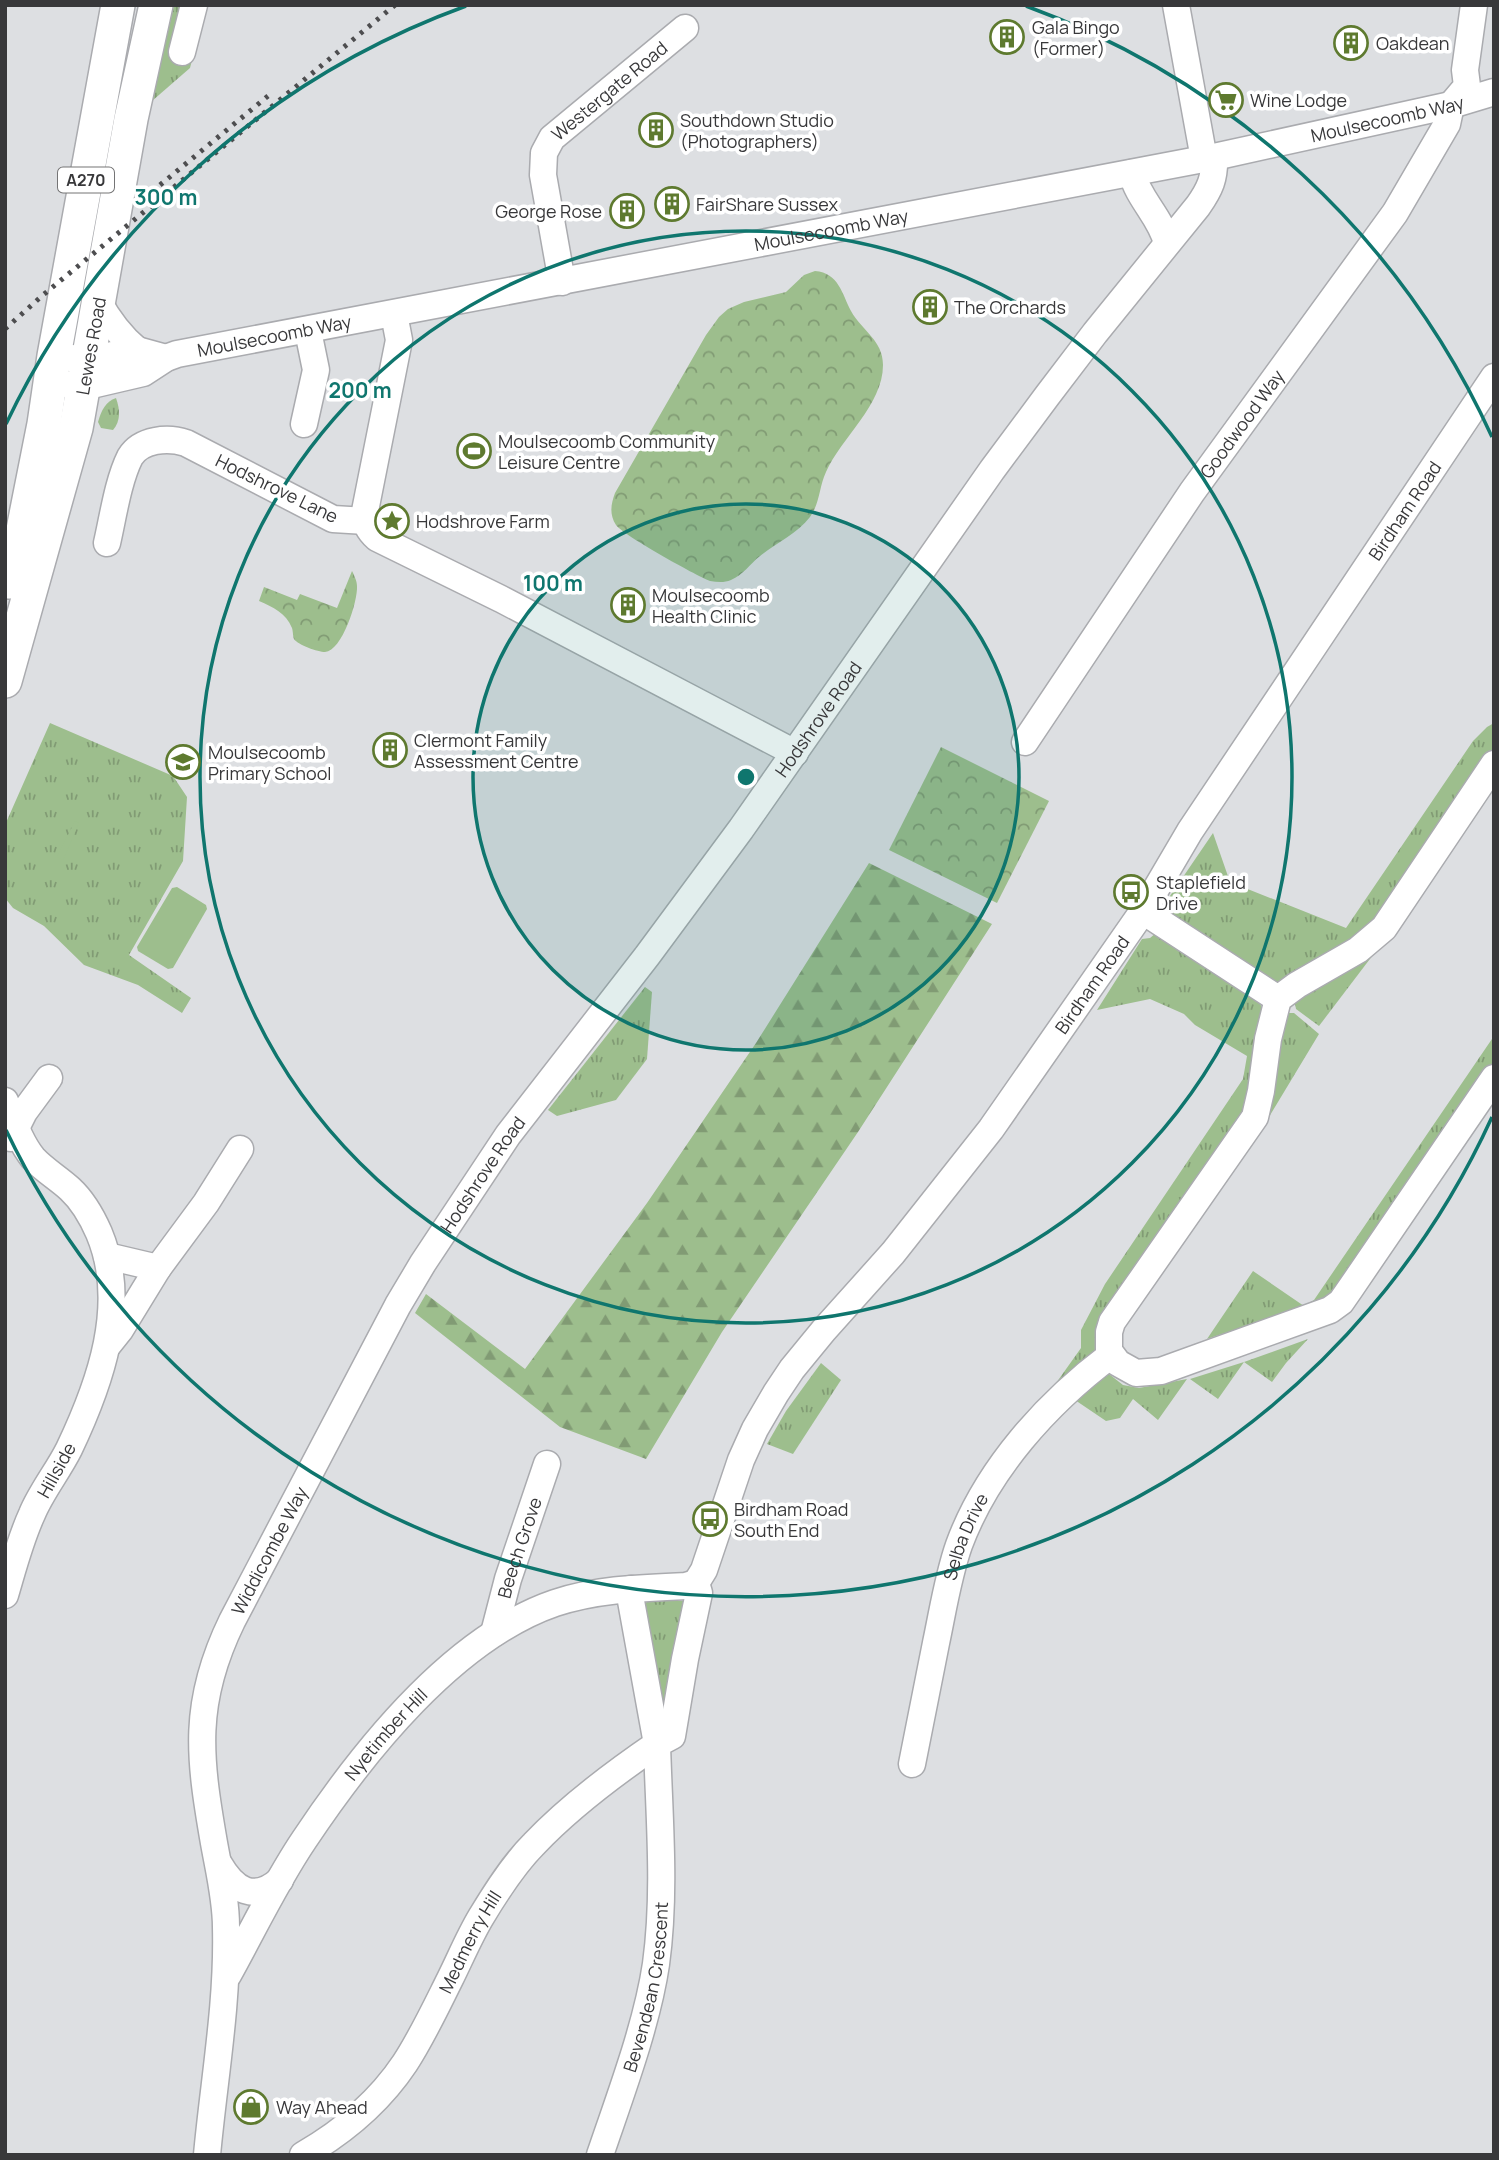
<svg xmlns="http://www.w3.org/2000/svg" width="1499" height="2160" font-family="Manrope,sans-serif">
  <defs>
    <pattern id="grass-tufts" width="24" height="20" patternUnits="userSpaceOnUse" patternTransform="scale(1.75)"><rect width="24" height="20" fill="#9dbe8d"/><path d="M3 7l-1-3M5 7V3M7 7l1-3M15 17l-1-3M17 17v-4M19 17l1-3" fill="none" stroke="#819b74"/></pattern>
    <pattern id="forest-firs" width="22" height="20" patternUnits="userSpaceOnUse" patternTransform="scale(1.75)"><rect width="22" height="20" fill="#9dbe8d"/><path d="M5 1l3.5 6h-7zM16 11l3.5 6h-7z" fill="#819b74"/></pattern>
    <pattern id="park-crowns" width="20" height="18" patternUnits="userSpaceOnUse" patternTransform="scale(1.75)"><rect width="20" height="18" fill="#9dbe8d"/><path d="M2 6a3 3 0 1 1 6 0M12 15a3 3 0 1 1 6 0" fill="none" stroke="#819b74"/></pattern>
  </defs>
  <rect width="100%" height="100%" fill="#dddfe2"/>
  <g fill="url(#grass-tufts)">
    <path d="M174 5H206L190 68 152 101Z"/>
    <path d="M116 398C120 409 121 421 113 430L101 428 98 422C101 411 106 401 116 398Z"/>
    <path d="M50 723 173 776 187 797 183 861 129 955 191 998 182 1013 138 985 84 965 44 926 13 908 5 898V825Z"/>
    <path d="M1494 723V783L1372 926 1281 982 1276 983 1168 912 1166 906 1170 896 1213 833 1230 882 1346 928 1473 741 1487 727Z"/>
    <path d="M1156 933 1258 999 1262 1008 1284 1022 1289 1013H1294L1319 1034 1249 1150 1235 1133 1103 1355 1054 1386 1081 1348V1330L1105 1284 1243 1079 1247 1056 1195 1025 1184 1014 1150 999 1097 1010 1142 939 1150 938Z"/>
    <path d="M1379 947 1319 1026 1296 1009 1295 1004 1300 996Z"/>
    <path d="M645 987 652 992 647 1059 616 1100 557 1116 548 1110Z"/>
    <path d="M1494 1036V1065L1331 1306 1298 1309 1207 1339 1253 1271 1304 1306 1314 1300Z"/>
    <path d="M1308 1339 1286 1363 1272 1382 1244 1362 1218 1399 1190 1379 1244 1362Z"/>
    <path d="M821 1363 841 1380 793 1454 767 1444 786 1411Z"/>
    <path d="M1109 1374 1123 1385 1139 1388 1187 1379 1158 1420 1133 1399 1120 1418 1106 1421 1075 1400Z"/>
    <path d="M649 1601H684L666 1728 641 1605Z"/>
  </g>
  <path fill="url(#forest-firs)" d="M869 863 992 924 858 1132 722 1332 646 1459 560 1427 415 1313 426 1294 525 1369 647 1203 756 1043Z"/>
  <g fill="url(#park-crowns)">
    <path d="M815 271C839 273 842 294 851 311 862 331 883 340 883 365 883 405 841 438 826 472 819 487 820 503 810 517 797 534 776 543 760 556 750 564 743 575 731 580 724 583 717 582 710 581 695 575 623 535 616 525 609 514 611 504 615 493L706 335 719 317 728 309 744 302 786 292 804 275Z"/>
    <path d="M352 571C354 575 357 581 357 586 358 601 342 651 325 652 318 652 298 645 294 639 293 637 293 631 292 628 286 613 273 607 259 601L264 587 297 600 300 594 337 608Z"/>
    <path d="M941 747 1049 801 997 903 889 850Z"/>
  </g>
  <g fill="#9dbe8d">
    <path d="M75 821 79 823 63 860 57 857Z"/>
    <path d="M177 887 206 905 207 909 173 968 168 969 138 951 137 947 172 888Z"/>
  </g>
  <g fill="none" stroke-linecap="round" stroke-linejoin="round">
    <g stroke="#aaabaf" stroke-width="29">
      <g id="minor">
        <path d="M1176 5 1204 159"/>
        <path d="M182 52 194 5"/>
        <path d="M1132 173C1138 199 1161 217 1167 243"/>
        <path id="s1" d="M562 282 543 175 544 153 552 138 685 28"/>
        <path d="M98 301C109 321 120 336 137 350"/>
        <path d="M394 314 399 340 365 511C364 522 368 530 377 538L501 599 795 753"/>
        <path d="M54 356 88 360 137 350 166 358"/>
        <path id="s2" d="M66 384 83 387 143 373 166 358 177 354 1214 157 1451 105 1494 92"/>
        <path d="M304 424 316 370 308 331"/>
        <path d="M107 543C113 517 118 481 130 457 141 439 168 437 186 443L333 519 366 521"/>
        <path id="s3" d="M1025 742 1192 492 1395 213 1447 124 1451 105 1467 86 1465 70 1474 5"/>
        <path d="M1494 764 1384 928 1358 950 1297 985 1278 999 1268 1039 1261 1091 1255 1117 1112 1322 1109 1332V1351L1118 1363 1136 1373 1161 1371 1330 1310 1341 1302 1350 1289 1494 1078"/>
        <path d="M1143 911 1278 999"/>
        <path d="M5 1101C13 1120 20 1142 33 1158 44 1170 58 1178 70 1189 83 1201 92 1217 99 1233 129 1304 100 1384 69 1449 58 1471 41 1492 32 1514 20 1540 13 1568 5 1595"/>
        <path d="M11 1138 24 1112 49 1078"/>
        <path d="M107 1256 158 1268"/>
        <path d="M108 1345 120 1330 158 1268 206 1203 240 1149"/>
        <path id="s4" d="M696 1583 704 1570 741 1460 755 1429 776 1393 792 1369 824 1330 893 1253 991 1129 1143 911 1190 831 1494 377"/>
        <path id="s5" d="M494 1633 508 1579 547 1464"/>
        <path id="s6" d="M912 1764C920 1723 928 1683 936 1643 943 1610 948 1576 959 1545 987 1469 1047 1403 1111 1355"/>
        <path d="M219 1864C234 1890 254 1903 280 1880"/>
        <path id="s7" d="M228 1975C253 1930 275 1883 304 1840 362 1753 453 1638 555 1603 597 1589 642 1588 686 1586L696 1583"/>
        <path id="s8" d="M207 2155C214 2079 228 2004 226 1927 226 1899 219 1871 214 1843 199 1757 192 1703 232 1621L398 1305 423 1263 508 1135 647 956 741 829 992 470 1047 396 1095 333 1198 206C1210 189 1215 178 1214 157"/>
        <path id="s9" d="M303 2155C343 2132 379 2102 405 2063 422 2037 436 2007 450 1979 460 1959 469 1937 481 1917 496 1892 513 1865 534 1844 570 1806 613 1774 657 1744L631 1601V1589"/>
        <path id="s10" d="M600 2155C620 2096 647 2025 656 1964 666 1891 659 1816 657 1744L672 1736 685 1659 699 1593 696 1583"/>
      </g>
    </g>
    <g stroke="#aaabaf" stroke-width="36">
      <g id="major">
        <path d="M10 582 20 545 44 424 54 356 118 5"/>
        <path id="s11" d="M5 681 76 428 131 119 156 5"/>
      </g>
    </g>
    <use href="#minor" stroke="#fff" stroke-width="26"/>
    <use href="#major" stroke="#fff" stroke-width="33"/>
    <g stroke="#4d4d4f" stroke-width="5" stroke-dasharray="3.5 7" stroke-linecap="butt">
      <path d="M160 185 268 96"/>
      <path d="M5 329 43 295 395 5"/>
    </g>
  </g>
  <circle cx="746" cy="777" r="273" fill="#0f766e" fill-opacity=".12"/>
  <g fill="none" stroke="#0f766e" stroke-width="3.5">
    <circle cx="746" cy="777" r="273"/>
    <circle cx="746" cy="777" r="546"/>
    <path d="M1492 1117A820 820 0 0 1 6 1130M6 424A820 820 0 0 1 466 6M1026 6A820 820 0 0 1 1492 437"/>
  </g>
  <defs>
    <g id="building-ring" transform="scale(1.75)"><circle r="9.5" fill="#fff" stroke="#5e7a2f" stroke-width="1.5"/><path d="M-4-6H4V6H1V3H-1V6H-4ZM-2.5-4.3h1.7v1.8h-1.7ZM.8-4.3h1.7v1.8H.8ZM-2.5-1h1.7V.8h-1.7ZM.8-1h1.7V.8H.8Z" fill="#5e7a2f"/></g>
    <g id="supermarket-ring" transform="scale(1.75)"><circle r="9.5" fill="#fff" stroke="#5e7a2f" stroke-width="1.5"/><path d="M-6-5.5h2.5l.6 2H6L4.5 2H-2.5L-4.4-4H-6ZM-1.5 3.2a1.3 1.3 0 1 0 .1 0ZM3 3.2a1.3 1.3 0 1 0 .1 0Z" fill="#5e7a2f"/></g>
    <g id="stadium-ring" transform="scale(1.75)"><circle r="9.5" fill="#fff" stroke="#5e7a2f" stroke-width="1.5"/><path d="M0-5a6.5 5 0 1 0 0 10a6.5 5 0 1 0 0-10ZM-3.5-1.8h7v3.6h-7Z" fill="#5e7a2f"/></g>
    <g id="sight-ring" transform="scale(1.75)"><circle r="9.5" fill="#fff" stroke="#5e7a2f" stroke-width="1.5"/><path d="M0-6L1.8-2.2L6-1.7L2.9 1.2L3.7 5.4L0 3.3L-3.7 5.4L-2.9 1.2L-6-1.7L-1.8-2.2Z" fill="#5e7a2f"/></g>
    <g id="school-ring" transform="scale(1.75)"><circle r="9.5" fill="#fff" stroke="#5e7a2f" stroke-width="1.5"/><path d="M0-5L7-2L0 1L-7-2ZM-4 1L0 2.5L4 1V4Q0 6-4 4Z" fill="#5e7a2f"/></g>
    <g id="bus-ring" transform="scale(1.75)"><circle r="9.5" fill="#fff" stroke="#5e7a2f" stroke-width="1.5"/><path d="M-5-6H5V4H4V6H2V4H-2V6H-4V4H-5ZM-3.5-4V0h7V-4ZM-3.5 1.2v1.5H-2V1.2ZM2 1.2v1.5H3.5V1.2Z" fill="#5e7a2f"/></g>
    <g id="shop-ring" transform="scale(1.75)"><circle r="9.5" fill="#fff" stroke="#5e7a2f" stroke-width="1.5"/><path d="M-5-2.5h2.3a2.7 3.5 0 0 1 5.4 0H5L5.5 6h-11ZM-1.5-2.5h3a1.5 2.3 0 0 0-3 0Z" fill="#5e7a2f"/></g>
  </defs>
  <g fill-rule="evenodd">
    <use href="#building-ring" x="1007" y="37"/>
    <use href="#building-ring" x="1351" y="43"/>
    <use href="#supermarket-ring" x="1226" y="100"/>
    <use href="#building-ring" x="656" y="130"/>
    <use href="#building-ring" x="672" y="204"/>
    <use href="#building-ring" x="627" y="211"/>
    <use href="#building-ring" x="930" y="307"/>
    <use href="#stadium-ring" x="474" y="451"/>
    <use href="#sight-ring" x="392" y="521"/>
    <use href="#building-ring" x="628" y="605"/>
    <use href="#building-ring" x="390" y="750"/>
    <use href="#school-ring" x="183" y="762"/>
    <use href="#bus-ring" x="1131" y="892"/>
    <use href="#bus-ring" x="710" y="1519"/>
    <use href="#shop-ring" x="251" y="2107"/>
  </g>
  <g text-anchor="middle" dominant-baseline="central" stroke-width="7" stroke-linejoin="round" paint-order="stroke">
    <rect fill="#fff" stroke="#747475" stroke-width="2" x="58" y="167.5" width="56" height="25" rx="5"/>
    <g font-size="16" font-weight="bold" fill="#38383a">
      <text x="86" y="180">A270</text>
    </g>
    <g font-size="18" fill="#38383a" stroke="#fff" text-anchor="start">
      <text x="1032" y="27">Gala Bingo<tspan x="1032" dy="21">(Former)</tspan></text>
      <text x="1376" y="43">Oakdean</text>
      <text x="1250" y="100">Wine Lodge</text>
      <text x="680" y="120">Southdown Studio<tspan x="680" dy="21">(Photographers)</tspan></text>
      <text x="696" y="204">FairShare Sussex</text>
      <text x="602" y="211" text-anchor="end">George Rose</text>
      <text x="954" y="307">The Orchards</text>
      <text x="498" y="441">Moulsecoomb Community<tspan x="498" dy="21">Leisure Centre</tspan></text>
      <text x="416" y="521">Hodshrove Farm</text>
      <text x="652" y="595">Moulsecoomb<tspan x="652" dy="21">Health Clinic</tspan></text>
      <text x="414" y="740">Clermont Family<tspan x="414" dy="21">Assessment Centre</tspan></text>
      <text x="208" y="752">Moulsecoomb<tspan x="208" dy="21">Primary School</tspan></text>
      <text x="1156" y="882">Staplefield<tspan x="1156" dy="21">Drive</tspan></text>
      <text x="734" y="1509">Birdham Road<tspan x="734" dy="21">South End</tspan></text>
      <text x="276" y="2107">Way Ahead</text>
    </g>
    <g font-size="18" fill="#38383a" stroke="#fff">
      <text stroke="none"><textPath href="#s1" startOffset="222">Westergate Road</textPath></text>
      <text stroke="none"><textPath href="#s2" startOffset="1351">Moulsecoomb Way</textPath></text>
      <text stroke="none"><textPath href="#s2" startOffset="784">Moulsecoomb Way</textPath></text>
      <text stroke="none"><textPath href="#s2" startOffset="217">Moulsecoomb Way</textPath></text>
      <text stroke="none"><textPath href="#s11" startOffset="346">Lewes Road</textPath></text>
      <text stroke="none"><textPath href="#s3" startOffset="385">Goodwood Way</textPath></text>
      <text transform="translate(277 488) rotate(26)">Hodshrove Lane</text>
      <text stroke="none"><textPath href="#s4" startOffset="1292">Birdham Road</textPath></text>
      <text stroke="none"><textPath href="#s8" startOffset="1620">Hodshrove Road</textPath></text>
      <text stroke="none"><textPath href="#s4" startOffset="724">Birdham Road</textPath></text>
      <text stroke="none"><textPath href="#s8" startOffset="1054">Hodshrove Road</textPath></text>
      <text transform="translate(56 1470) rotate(-61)">Hillside</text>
      <text stroke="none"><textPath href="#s6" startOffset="234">Selba Drive</textPath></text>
      <text stroke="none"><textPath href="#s5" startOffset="89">Beech Grove</textPath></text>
      <text stroke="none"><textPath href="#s8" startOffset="621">Widdicombe Way</textPath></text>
      <text stroke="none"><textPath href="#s7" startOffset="289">Nyetimber Hill</textPath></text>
      <text stroke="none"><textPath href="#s9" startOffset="276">Medmerry Hill</textPath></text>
      <text stroke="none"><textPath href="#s10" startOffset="175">Bevendean Crescent</textPath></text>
    </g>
  </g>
  <circle cx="746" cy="777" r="10" fill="#0f766e" stroke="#fff" stroke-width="3.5"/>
  <g font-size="21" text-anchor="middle" font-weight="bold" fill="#0f766e" stroke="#fff" stroke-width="7" stroke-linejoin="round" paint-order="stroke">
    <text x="166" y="205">300 m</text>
    <text x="360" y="398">200 m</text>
    <text x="553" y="591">100 m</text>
  </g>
  <rect width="1499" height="2160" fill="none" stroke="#38383a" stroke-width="14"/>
</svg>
